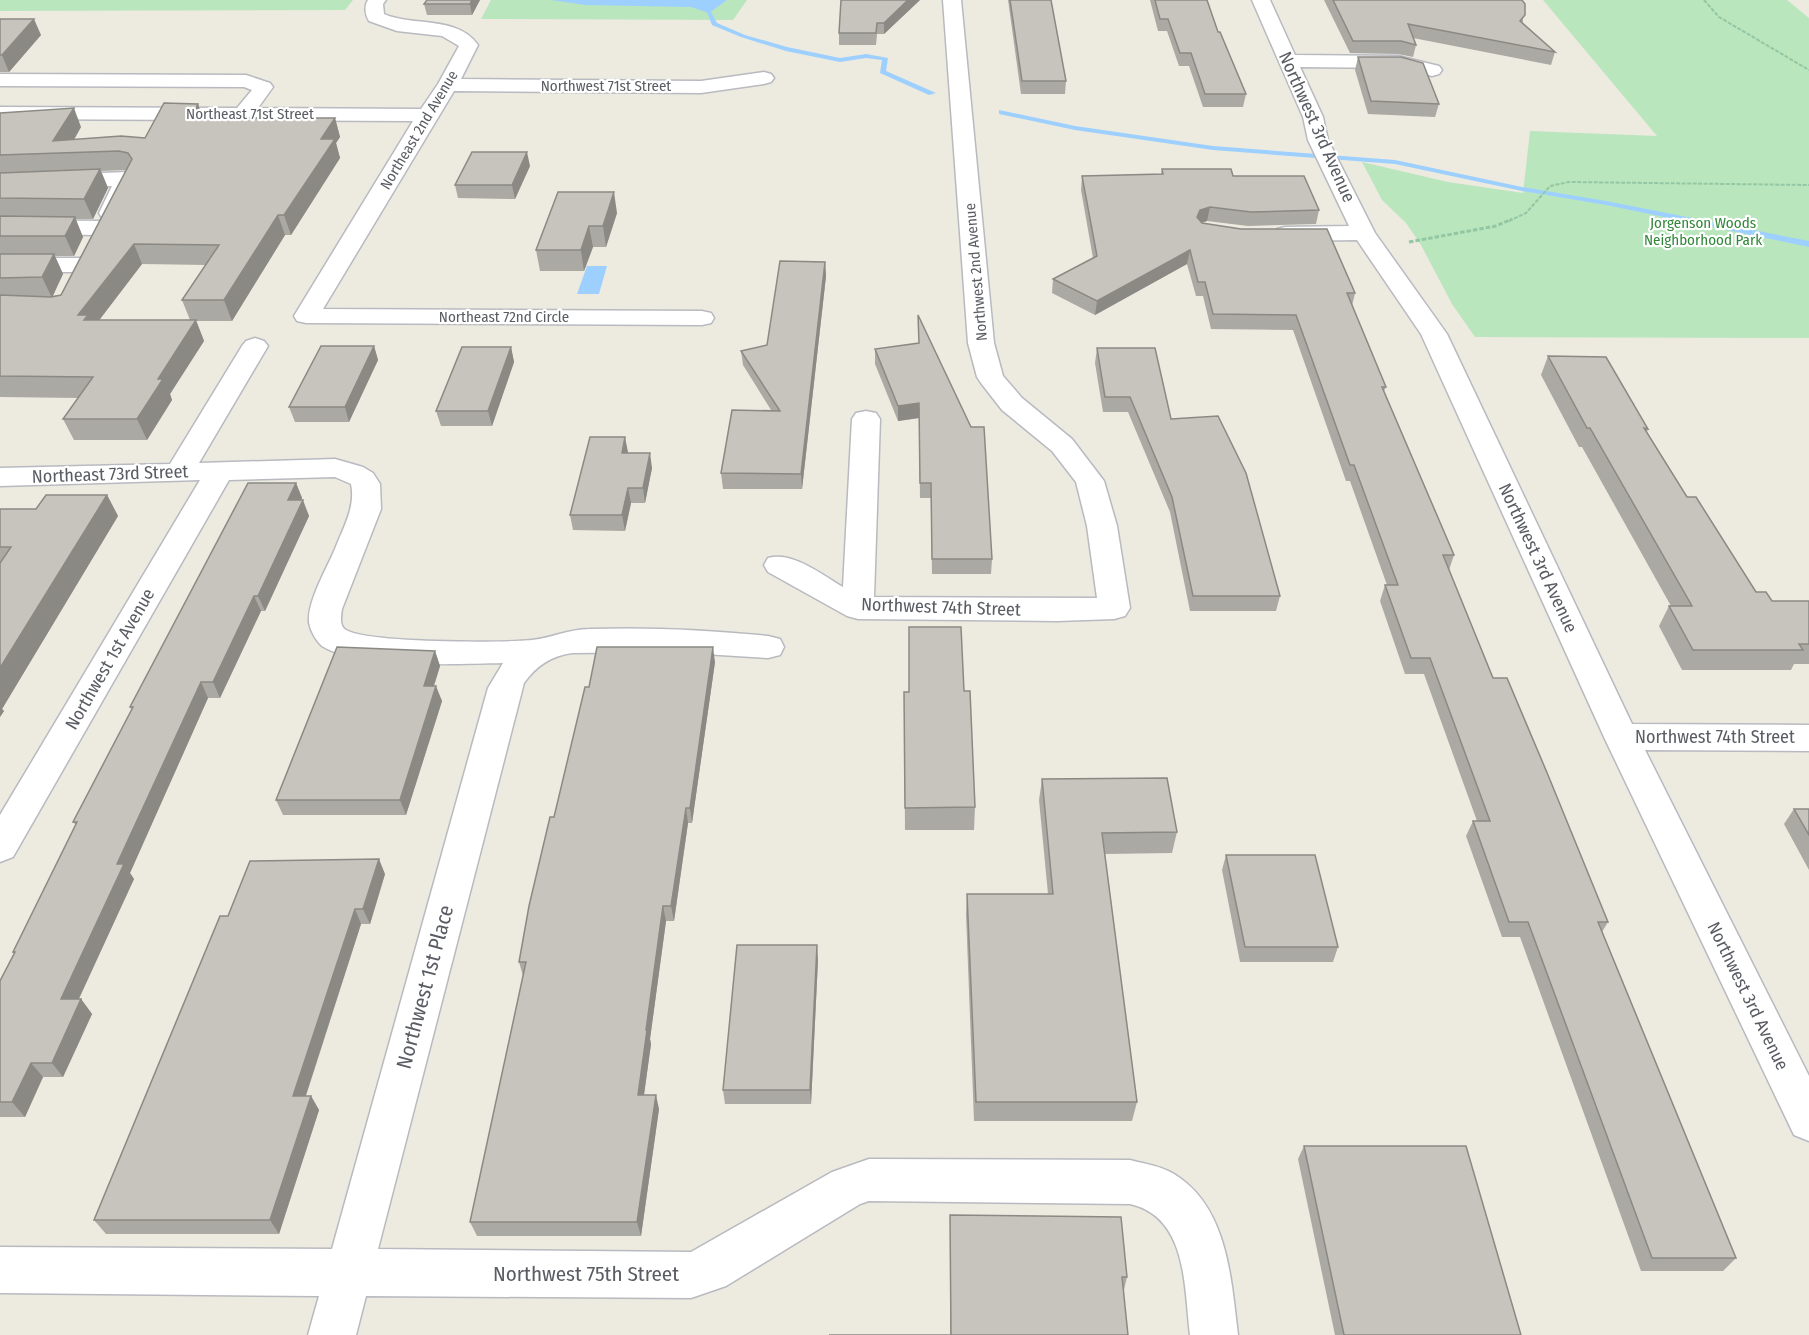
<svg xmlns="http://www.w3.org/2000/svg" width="1809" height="1335" font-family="'Fira Sans Condensed',sans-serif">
  <rect width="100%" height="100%" fill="#edeae0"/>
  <g fill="#bae6bd">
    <path d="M0 0H353L345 10 0 11Z"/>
    <path d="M491 0H747L733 20 481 19Z"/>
    <path d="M1543 0H1787L1809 18V338L1475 337 1452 304 1421 245 1406 223 1382 200 1362 162 1448 182 1523 193 1530 131 1657 136Z"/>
  </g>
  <g fill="#9dd0ff">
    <path d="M551 0H727L709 13 691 7 585 5Z"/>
    <path d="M587 266H607L599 294H577Z"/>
  </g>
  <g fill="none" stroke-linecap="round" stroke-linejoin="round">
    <g fill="#9dd0ff" fill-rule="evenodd">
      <path d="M707 12H711L717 23 745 35 787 47 840 58 866 54 888 58 886 71 936 93 929 95 880 73 882 60 866 58 840 62 786 51 741 37 712 25Z"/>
      <path d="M999 110 1075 126 1213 146 1395 160 1522 187 1606 201 1809 241V247L1606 205 1522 191 1395 164 1213 150 1075 130 999 114Z"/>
    </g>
    <g stroke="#b8bac0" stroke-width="3">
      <g id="minor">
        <path d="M368 0H386L383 4 384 14C413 27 457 15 478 45L461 79 701 81 764 72 771 74 774 78 771 82 764 84 701 93 454 91 323 309 702 311 711 313 714 318 711 323 702 325 306 323 297 321 294 316 413 121 0 119V107L237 108 252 90 244 87 0 86V74L246 75 270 83 273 87 258 108 421 109 438 84 459 46 442 36 397 31 369 21C365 15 364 6 368 0Z"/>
        <path d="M943 0H961L994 343 1003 376 1022 398 1072 439 1104 481 1117 526 1130 608 1125 616 1114 619 1057 621 858 619 847 616 768 572 764 565 768 558C793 551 822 575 843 587L852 419 856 413 866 411 876 413 880 419 874 597 1097 598 1087 526 1076 482 1052 451 1002 410 981 383 977 377 968 343Z"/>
        <path d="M1252 0H1270L1295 55 1398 56 1439 66 1442 70 1439 74 1432 76 1398 68 1300 67 1323 117 1328 140 1375 233 1447 334 1632 724 1809 725V751L1645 750 1809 1076V1141L1794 1135 1604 737 1421 334 1357 240 1285 241 1277 239 1273 234 1277 229 1285 227 1349 226 1308 140 1303 117Z"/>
        <path d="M127 172 135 174 138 179 121 213 118 218 110 220 102 218 99 213 112 186 0 191V177Z"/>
        <path d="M0 220 102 221 110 223 113 228 110 233 102 235 0 234Z"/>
        <path d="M0 258H83L91 260 95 265 91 270 83 272H0Z"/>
        <path d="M255 338 264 341 268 346 199 463 335 459 363 467 373 473 380 484 381 509 342 609C341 616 339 626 346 630 367 643 502 643 532 640 552 638 568 629 590 629 649 627 709 630 768 636L780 639 784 647 780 655 768 658 672 652 572 653C551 656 536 666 524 683L378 1249 691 1252 832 1172 869 1159 1130 1160C1145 1164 1161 1166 1174 1174 1228 1207 1231 1279 1238 1335H1190C1184 1288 1188 1217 1130 1204L869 1201 860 1204 726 1286 691 1298 366 1296 356 1335H308L319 1296 0 1293V1247L332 1249 488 688 503 663C459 664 359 669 322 646 316 641 310 630 309 622 307 602 327 568 335 549 343 528 356 507 351 484L335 477 229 480 13 857 0 862V815L200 480 0 486V468L170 464 242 346 246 341Z"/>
      </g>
    </g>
    <g stroke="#93c7a4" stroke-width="2" stroke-dasharray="4 1.5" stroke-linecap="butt">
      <path d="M1704 0 1719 17 1809 70"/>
      <path d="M1509 221 1526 213 1550 186 1569 182 1809 185"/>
    </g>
    <path stroke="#93c7a4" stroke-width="3" stroke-dasharray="4.5 2" stroke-linecap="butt" d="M1409 242 1496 226 1512 219"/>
    <use href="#minor" fill="#fff" fill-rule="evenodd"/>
  </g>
  <g fill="#aba9a3" fill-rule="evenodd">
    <path d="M480 0 472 15H427L424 4Z"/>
    <path d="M920 0 884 34H877L876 45H839V33Z"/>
    <path d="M1008 0H1051L1066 81 1065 94H1021Z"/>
    <path d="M1150 0H1207L1218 32 1246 94 1243 107H1203L1189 66H1179L1167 31H1158Z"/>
    <path d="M1324 0H1522L1523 23 1555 52 1551 65 1413 38 1416 45 1413 57 1398 54 1350 53Z"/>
    <path d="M0 19 41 35 9 72H0Z"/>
    <path d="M1358 57 1439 104 1435 117 1368 114 1355 70Z"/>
    <path d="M198 104 203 118H335L340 137 336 143 340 158 291 235H285L232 321H196L204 341 170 394 172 400 147 440H74L63 419 78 398 0 397V113L81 127 74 140 145 138ZM126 170 61 295 52 296 63 274 55 256H74L83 237 75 219H93L108 188 101 171ZM142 264 206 265 182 300 190 320H99Z"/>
    <path d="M530 166 515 199 458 198 455 185Z"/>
    <path d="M1162 169 1233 176 1319 210 1316 224 1248 226 1207 221 1201 223 1355 293 1352 306 1386 387 1384 391 1454 555 1449 570 1493 678 1608 922 1602 932 1736 1258 1723 1271H1641L1520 937H1502L1466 836 1473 821H1477L1424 674H1405L1380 601 1385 585H1387L1350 481H1346L1293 330 1211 329 1203 296H1196L1187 264 1095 315 1052 293 1053 279 1093 258 1081 190 1082 176 1161 174Z"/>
    <path d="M617 213 606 247H593L584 271H540L536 250Z"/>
    <path d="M825 262 826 276 802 489H723L721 473 771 410 743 365 741 351 767 345Z"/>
    <path d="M918 343 992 559 991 574H932L931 498H920L919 418 898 421 875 364V349Z"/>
    <path d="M374 346 378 360 349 422H295L289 407Z"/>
    <path d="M511 347 514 362 492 426H441L436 411Z"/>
    <path d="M1097 348 1171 419 1280 596 1276 611H1190L1170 512 1128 412H1103L1095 363Z"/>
    <path d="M1548 356 1648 429 1647 432 1687 497 1756 592 1772 601H1809V664H1794L1791 670H1682L1659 626 1669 606H1671L1582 447H1579L1541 375Z"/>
    <path d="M628 452V453L652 468 645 503H631L625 531 573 530 570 515Z"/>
    <path d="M296 483 302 498 301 500 309 516 265 611H261L220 698H208L130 873 134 879 78 999H81L92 1014 63 1077H43L25 1117H0V981L14 954 13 952 76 825 73 822 132 710 130 707Z"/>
    <path d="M107 495 118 516 2 709 4 711 0 717V509H36Z"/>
    <path d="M435 651 440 666 434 686 442 701 406 815H283L276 800Z"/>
    <path d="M715 662 692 823H688L674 921H666L650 1039 651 1044 644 1095 659 1109 641 1236H477L470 1222 523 976 519 962 554 817 589 687Z"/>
    <path d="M964 691 975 807 974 830H905L904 692Z"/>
    <path d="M1042 779 1177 832 1172 853 1105 854 1137 1102 1132 1121H974L966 914 967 894H1048L1039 800Z"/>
    <path d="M1794 809H1809V870L1784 824Z"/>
    <path d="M1226 855 1338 947 1333 962H1240L1222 870Z"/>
    <path d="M385 874 370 924H361L306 1096H311L319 1110 279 1234H106L94 1220 228 916Z"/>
    <path d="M818 960 811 1104H725L723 1090Z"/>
    <path d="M1304 1146 1521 1335H1335L1298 1159Z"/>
    <path d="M950 1215 1127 1277 1124 1290 950 1335Z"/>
  </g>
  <g fill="#8b8984">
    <path d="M472 0H480L472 15 470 4Z"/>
    <path d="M908 0H920L884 34V23Z"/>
    <path d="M34 19 41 35 9 72 2 55Z"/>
    <path d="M198 104 204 122 191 118Z"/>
    <path d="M74 108 81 127 66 153 53 141Z"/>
    <path d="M335 118 340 137 336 143 340 158 291 235 284 215 321 139Z"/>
    <path d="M527 152 530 166 515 199 512 185Z"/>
    <path d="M100 169 108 188 93 219 84 199Z"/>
    <path d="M614 192 617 213 606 247 603 226Z"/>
    <path d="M1210 207 1207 221 1198 224 1197 217 1200 210Z"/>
    <path d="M278 215 285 235 232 321 224 300Z"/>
    <path d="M75 217 83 237 74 256 65 236Z"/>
    <path d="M589 226 593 247 584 271 581 250Z"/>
    <path d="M134 244 142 264 94 327 78 315Z"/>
    <path d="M1190 250 1187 264 1095 315 1097 301Z"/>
    <path d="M54 254 63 274 52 298 42 277Z"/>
    <path d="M825 262 826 276 802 489 801 474Z"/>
    <path d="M196 320 204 341 170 394 172 400 147 440 137 419 158 379Z"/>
    <path d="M374 346 378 360 349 422 345 407Z"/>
    <path d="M511 347 514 362 492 426 488 411Z"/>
    <path d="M919 403V418L898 421V406Z"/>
    <path d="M625 437 628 452 624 468 622 453Z"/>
    <path d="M650 453 652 468 645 503 643 488Z"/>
    <path d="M296 483 302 498 294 516 288 500Z"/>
    <path d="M628 488 631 503 625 531 622 515Z"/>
    <path d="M107 495 118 516 2 709 4 711 0 717V668Z"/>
    <path d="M303 500 309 516 265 611 258 596Z"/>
    <path d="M254 596 261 611 220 698 213 682Z"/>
    <path d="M713 647 715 662 692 823 690 808Z"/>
    <path d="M435 651 440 666 429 701 424 686Z"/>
    <path d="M201 682 208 698 130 873 134 879 72 1014 61 999 117 864Z"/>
    <path d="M436 686 442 701 406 815 400 800Z"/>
    <path d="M686 808 688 823 674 921 671 906Z"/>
    <path d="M379 859 385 874 370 924 363 909Z"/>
    <path d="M663 906 666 921 650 1039 651 1044 642 1109 638 1095 646 1030Z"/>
    <path d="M355 909 361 924 301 1110 293 1096Z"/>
    <path d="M817 945 818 960 811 1104 810 1090Z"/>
    <path d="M81 999 92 1014 63 1077 52 1063Z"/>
    <path d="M31 1063 43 1077 25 1117 12 1102Z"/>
    <path d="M656 1095 659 1109 641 1236 637 1222Z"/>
    <path d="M311 1096 319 1110 279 1234 270 1220Z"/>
  </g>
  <g fill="#c7c4bd" stroke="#8b8984" stroke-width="1.5">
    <path d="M427 0H472L470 4H424Z"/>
    <path d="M841 0H908L884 23H877L876 33H839Z"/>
    <path d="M1010 0H1051L1066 81H1022Z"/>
    <path d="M1155 0H1207L1218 32H1220L1246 94H1205L1191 53H1180L1168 19H1160Z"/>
    <path d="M1333 0H1522L1525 4V15L1520 21 1555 52 1408 24 1416 45 1401 41H1353Z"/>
    <path d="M0 19H34L2 55H0Z"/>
    <path d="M1358 57H1401L1423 63 1439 104 1371 101Z"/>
    <path d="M164 103 198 104 191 118H335L321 139H335L284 215H278L224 300H182L219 245 134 244 78 315H88L84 320H196L158 379H163L137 419H63L93 377 0 376V295L51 297 61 295 132 159 128 153 119 151 0 155V113L74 108 53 141 121 136 145 138Z"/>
    <path d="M472 152H527L512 185H455Z"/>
    <path d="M100 169 84 199 0 198V173Z"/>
    <path d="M1162 169H1231L1233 176H1304L1319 210 1251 212 1210 207 1200 210 1197 217 1202 223 1241 229H1327L1355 293H1347L1386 387H1382L1454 555H1443L1493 678H1507L1548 775 1608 922H1598L1736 1258H1652L1528 922H1509L1473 821H1490L1430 658H1411L1385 585H1398L1354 465H1350L1296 315 1213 314 1205 282H1198L1190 250 1097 301 1053 279 1097 256 1082 176 1163 174Z"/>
    <path d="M558 192H614L603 226H589L581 250H536Z"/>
    <path d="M0 216 75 217 65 236H0Z"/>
    <path d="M0 254H54L42 277 0 278Z"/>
    <path d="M780 261 825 262 801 474 721 473 732 410 780 411 741 351 767 345Z"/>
    <path d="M918 315 971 427H984L992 559H932L931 483H920L919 403 898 406 875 349 919 343Z"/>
    <path d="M321 346H374L345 407H289Z"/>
    <path d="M462 347H511L488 411H436Z"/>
    <path d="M1097 348H1155L1171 419 1218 416 1246 473 1280 596H1193L1172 497 1130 397H1105Z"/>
    <path d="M1548 356 1606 357 1648 429 1644 428 1687 497H1696L1756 592H1766L1772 601H1809V644H1799L1803 650H1693L1669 606H1692L1590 428H1587Z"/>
    <path d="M590 437H625L622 453H650L643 488H628L622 515H570Z"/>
    <path d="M248 483H296L288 500H303L258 596H254L213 682H201L117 864H124L61 999H81L52 1063H31L12 1102H0V981L15 952H13L77 822H73L133 707H130Z"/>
    <path d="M46 495H107L0 668V563L11 547H0V509H36Z"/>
    <path d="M909 627H961L964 691H970L975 807 905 808 904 692H909Z"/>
    <path d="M337 647 435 651 424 686H436L400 800H276Z"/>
    <path d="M597 647H713L690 808H686L671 906H663L646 1030H647L638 1095H656L637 1222H470L526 962H519L529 906 550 817H554L585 687H589Z"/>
    <path d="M1167 778 1177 832 1102 833 1137 1102H976L967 894H1053L1042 779Z"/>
    <path d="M1794 809H1809V835Z"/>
    <path d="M1226 855H1315L1338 947H1245Z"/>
    <path d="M379 859 363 909H355L293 1096H311L270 1220H94L220 916H228L250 861Z"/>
    <path d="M737 945H817L810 1090H723Z"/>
    <path d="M1304 1146H1466L1521 1335H1344Z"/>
    <path d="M950 1215 1121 1217 1127 1277H1122L1128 1335H829H951Z"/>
  </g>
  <g text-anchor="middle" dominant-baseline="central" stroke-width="4.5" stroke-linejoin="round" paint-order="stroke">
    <g font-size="15" fill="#595c62" stroke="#fff">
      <text x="606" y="86">Northwest 71st Street</text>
      <text x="250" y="114">Northeast 71st Street</text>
      <text transform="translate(419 130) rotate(-59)">Northeast 2nd Avenue</text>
      <text transform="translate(976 272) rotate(-95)">Northwest 2nd Avenue</text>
      <text x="504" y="317">Northeast 72nd Circle</text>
    </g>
    <g font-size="15" fill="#32873a" stroke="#fff">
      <text x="1703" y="223">Jorgenson Woods<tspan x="1703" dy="17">Neighborhood Park</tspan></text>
    </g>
    <g font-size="18" fill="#595c62" stroke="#fff">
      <text transform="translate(1317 127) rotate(66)">Northwest 3rd Avenue</text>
      <text transform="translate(110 474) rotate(-2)">Northeast 73rd Street</text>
      <text transform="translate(1538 558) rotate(65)">Northwest 3rd Avenue</text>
      <text transform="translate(941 607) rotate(2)">Northwest 74th Street</text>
      <text transform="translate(110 659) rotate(-60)">Northwest 1st Avenue</text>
      <text x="1715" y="737">Northwest 74th Street</text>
      <text transform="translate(1748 996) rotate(64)">Northwest 3rd Avenue</text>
    </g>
    <g font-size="21" fill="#595c62" stroke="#fff">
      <text transform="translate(425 987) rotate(-75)">Northwest 1st Place</text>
      <text x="586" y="1274">Northwest 75th Street</text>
    </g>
  </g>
</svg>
